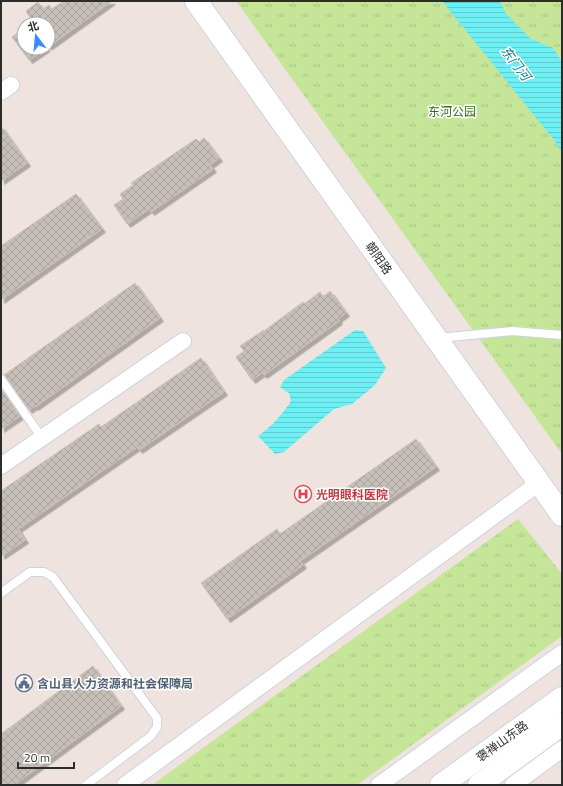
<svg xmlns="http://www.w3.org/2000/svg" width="563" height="786" font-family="'Titillium Web','Noto Sans SC',sans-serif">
  <defs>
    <pattern id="park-tufts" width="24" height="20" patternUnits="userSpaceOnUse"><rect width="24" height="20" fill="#c5e699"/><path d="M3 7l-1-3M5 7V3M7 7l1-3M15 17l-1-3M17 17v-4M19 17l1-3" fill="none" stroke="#a9c584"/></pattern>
    <pattern id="water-rules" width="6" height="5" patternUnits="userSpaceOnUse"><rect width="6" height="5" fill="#6eeff3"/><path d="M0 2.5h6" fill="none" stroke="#5fcdd0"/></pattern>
    <pattern id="building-cross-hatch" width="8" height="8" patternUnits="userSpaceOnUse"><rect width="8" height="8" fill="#c6bfb9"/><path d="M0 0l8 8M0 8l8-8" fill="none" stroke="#aaa49f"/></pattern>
    <filter id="shadow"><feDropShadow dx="3.5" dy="3.5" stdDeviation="0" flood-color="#0004"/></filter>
  </defs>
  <rect width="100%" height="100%" fill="#eee3de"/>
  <g fill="url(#park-tufts)">
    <path d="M236 1H562V454Z"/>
    <path d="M518 519 562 574V636L357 785H152Z"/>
  </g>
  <g fill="url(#water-rules)">
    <path d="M442 1H500L506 14 531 39 553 48 562 62V153L554 140Z"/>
    <path d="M355 330 363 331 386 368 375 385 352 404 334 409 284 452 275 454 258 436C272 426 281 416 291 401L289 393 280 387 284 380Z"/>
  </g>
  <g fill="url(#building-cross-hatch)" stroke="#cabfb7" filter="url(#shadow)">
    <path d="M64 1H112L48 47V24H30L33 22 26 11 38 2 43 9 49 5 52 9Z"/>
    <path d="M24 29V48H47L29 60 12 37Z"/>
    <path d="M1 126 27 163 1 181Z"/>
    <path d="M204 138 219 158 210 165 213 169 151 212 149 209 127 224 114 205 123 199 120 194 133 185 131 183 196 139 199 142Z"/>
    <path d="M76 194 102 229 1 300V246Z"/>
    <path d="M135 283 160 318 35 407 34 406 29 410 4 375Z"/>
    <path d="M330 291 346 313 338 319 339 321 264 375 262 373 252 380 236 357 244 351 240 346 264 330V331L303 302 304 304 320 292 323 297Z"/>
    <path d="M201 358 224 392 139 450 137 447 18 529 25 540 1 556V491L99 424 101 427Z"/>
    <path d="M1 389 20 416 1 429Z"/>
    <path d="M416 439 436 467 300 561 303 565 227 619 201 583 277 529 280 534Z"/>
    <path d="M93 666 121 706 14 785H1V734Z"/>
  </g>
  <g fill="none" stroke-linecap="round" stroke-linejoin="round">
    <g stroke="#ccd4de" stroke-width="10">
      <g id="service">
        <path d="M438 338 512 331 562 335"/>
        <path d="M1 379 42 438"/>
        <path d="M1 593 30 572H44L53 577 157 718V727L151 736 86 785"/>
      </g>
    </g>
    <g stroke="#ccd4de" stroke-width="18">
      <g id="minor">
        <path d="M1 92 11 85"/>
        <path d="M1 466 183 341"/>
        <path d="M125 785 539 483"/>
        <path d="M379 785 562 653"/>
        <path d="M513 785 562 749"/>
      </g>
    </g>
    <g stroke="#ccd4de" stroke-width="24">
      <g id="secondary">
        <path d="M196 1 562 515"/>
        <path d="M441 785 562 698"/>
        <path d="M479 785 562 724"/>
      </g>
    </g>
    <use href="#service" stroke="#fff" stroke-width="8"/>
    <use href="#minor" stroke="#fff" stroke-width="16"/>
    <use href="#secondary" stroke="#fff" stroke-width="22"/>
  </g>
  <defs>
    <g id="hospital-ring" transform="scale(0.9)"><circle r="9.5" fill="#fff" stroke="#e0444e" stroke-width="1.5"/><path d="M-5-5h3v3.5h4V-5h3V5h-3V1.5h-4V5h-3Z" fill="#e0444e"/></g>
    <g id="civic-ring" transform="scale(0.9)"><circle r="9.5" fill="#fff" stroke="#5c6f8a" stroke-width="1.5"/><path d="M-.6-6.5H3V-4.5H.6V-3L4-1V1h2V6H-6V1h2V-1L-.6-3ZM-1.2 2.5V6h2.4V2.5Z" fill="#5c6f8a"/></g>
  </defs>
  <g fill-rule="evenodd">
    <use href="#hospital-ring" x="303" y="494"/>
    <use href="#civic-ring" x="24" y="683"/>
  </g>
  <g text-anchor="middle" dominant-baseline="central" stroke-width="3" stroke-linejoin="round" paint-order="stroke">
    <g font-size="12" fill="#3e6d18" stroke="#fff">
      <text x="452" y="111">东河公园</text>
    </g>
    <g font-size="12" fill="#2c2c2c" stroke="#fff">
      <text transform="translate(379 258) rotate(55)">朝阳路</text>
      <text transform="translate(502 741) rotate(-36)">褒禅山东路</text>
    </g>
    <g font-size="12" font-weight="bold" fill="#be3a42" stroke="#fff" text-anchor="start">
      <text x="316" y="494">光明眼科医院</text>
    </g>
    <g font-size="12" font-weight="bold" fill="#4e5e75" stroke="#fff" text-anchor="start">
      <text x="37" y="683">含山县人力资源和社会保障局</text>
    </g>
    <g font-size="13" font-style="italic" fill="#0a7f8d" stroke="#fff">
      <text transform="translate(516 63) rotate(53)">东门河</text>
    </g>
  </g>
  <rect width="563" height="786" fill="none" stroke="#2c2c2c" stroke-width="4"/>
  <g transform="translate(36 36) rotate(344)"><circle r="19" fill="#ffffff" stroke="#ababab"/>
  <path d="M0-3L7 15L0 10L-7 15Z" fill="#3a8dff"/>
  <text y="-6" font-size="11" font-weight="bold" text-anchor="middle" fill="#2c2c2c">北</text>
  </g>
  <path d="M18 762v6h56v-6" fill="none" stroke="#2c2c2c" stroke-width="2"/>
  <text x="24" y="762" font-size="12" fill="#2c2c2c" stroke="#ffffff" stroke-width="3" paint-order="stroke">20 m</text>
</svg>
